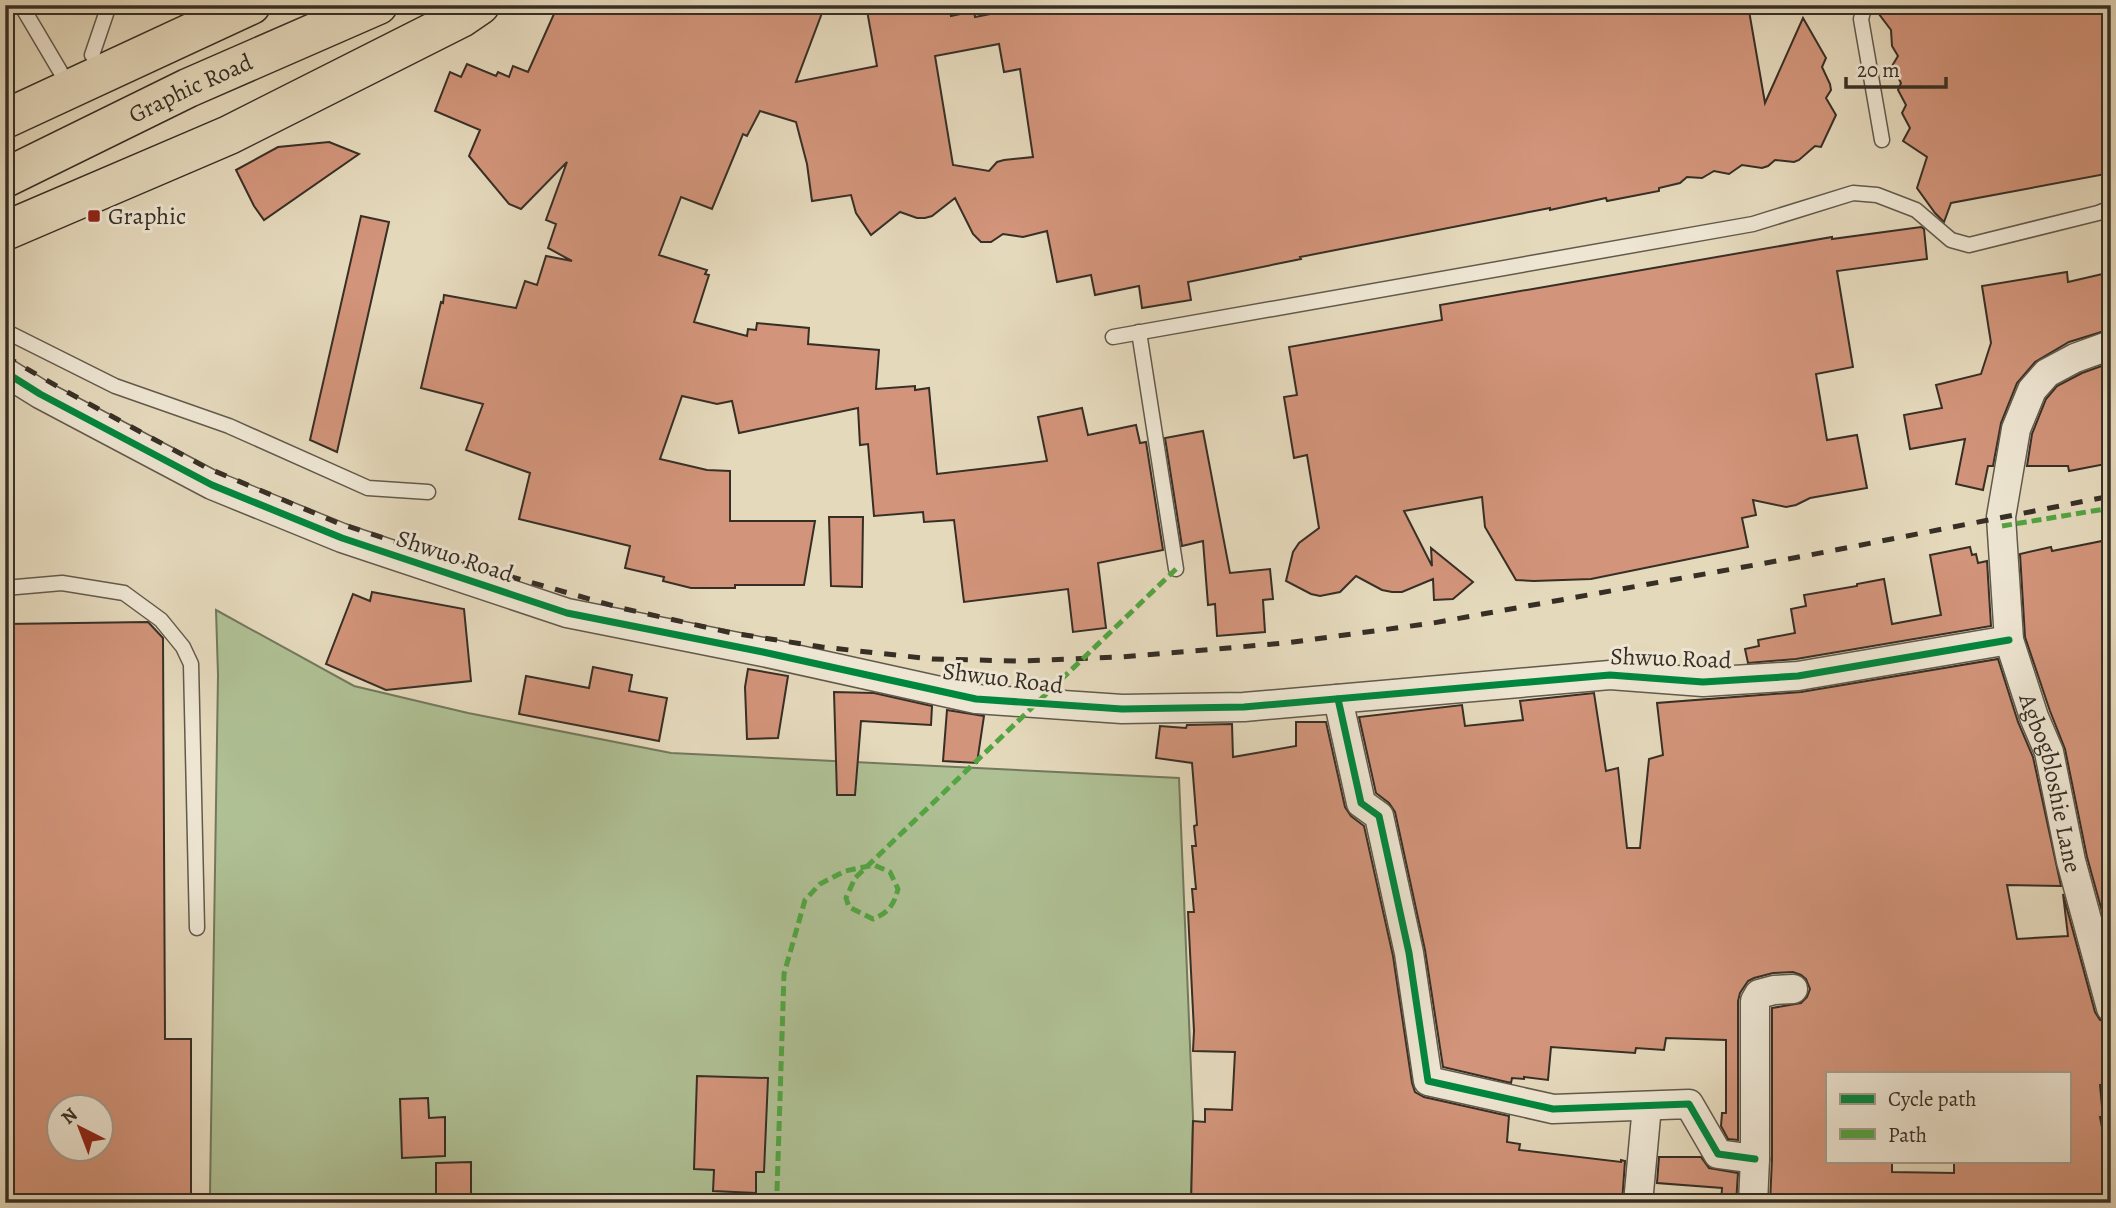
<svg xmlns="http://www.w3.org/2000/svg" width="2116" height="1208" font-family="Alegreya,serif">
  <rect width="100%" height="100%" fill="#e5d9bc"/>
  <filter id="stains"><feTurbulence type="fractalNoise" baseFrequency=".00286" numOctaves="4"/><feColorMatrix values="0 0 0 0 .2 0 0 0 0 .09 0 0 0 0 .02 0 0 0 .5 -.17"/></filter>
  <radialGradient id="worn" r=".72"><stop offset=".6" stop-color="#630" stop-opacity="0"/><stop offset="1" stop-color="#630" stop-opacity=".3"/></radialGradient>
  <path fill="#afc094" stroke="#73785d" stroke-width="2" d="M216 610 354 686 468 713 671 753 1179 778 1193 1118 1191 1203H796L795 1198 210 1194 218 675Z"/>
  <g fill="#d2947a" stroke="#372f26" stroke-width="2" fill-rule="evenodd">
    <path d="M558 5H825L796 82 877 66 866 5H949L951 16 974 11 975 17 1035 5H1623L1624 8 1663 13 1675 5H1748L1765 103 1803 18 1826 58 1822 67 1830 84 1831 90 1826 98 1836 115 1821 147 1815 146 1799 160 1794 162 1775 160 1768 166 1762 168 1742 165 1729 174 1714 171 1702 178 1687 177 1680 183 1659 188V191L1607 201 1606 198 1550 210V208L1300 257 1301 259 1188 282 1191 300 1142 308 1139 286 1095 295 1091 275 1057 282 1047 231 1023 237 1003 234 991 242H981L973 234 955 198 932 216 925 218H917L900 212 871 235 856 213 851 195 812 201 807 164 796 122 760 111 747 136 743 134 712 209 681 197 659 255 707 270 705 274 709 275 694 322 747 336 748 329 756 330 757 323 809 328 808 344 879 350 876 389 915 386V390L929 388 937 474 1047 461 1038 417 1082 408 1088 435 1136 425 1140 443 1146 442 1163 550 1098 563 1106 628 1073 632 1068 589 964 602 954 520 924 522 923 512 874 516 868 444 860 445 858 408 739 433 732 401 717 404 682 396 660 459 707 470 730 471V521H815L804 585H735V588H691L663 581 664 577 625 568 630 546 519 519 530 473 466 450 483 404 421 388 441 302 443 303 444 295 516 308 525 281 537 285 546 256 572 261 548 248 556 224 546 220 567 162 521 209 509 204 469 156 480 130 435 111 450 72 461 77 467 64 496 76 498 72 509 77 513 66 528 72ZM999 44 1004 72 1020 69 1033 157 1004 160 997 162 989 171 953 165 935 56Z"/>
    <path d="M1917 5H2111V173L1951 203 1944 222 1935 213 1917 188 1927 157 1903 141 1910 128 1902 113 1906 105 1898 90 1901 83 1892 66 1898 56 1892 46 1891 30 1879 14Z"/>
    <path d="M329 142 359 154 264 220 254 206 236 170 278 147Z"/>
    <path d="M361 216 389 222 337 452 310 440Z"/>
    <path d="M1921 227 1924 229 1927 259 1837 271 1853 367 1816 374 1827 440 1857 435 1867 488 1810 498 1796 505 1786 507 1753 500 1756 515 1742 518 1748 547 1591 579 1534 581 1516 580 1485 527 1482 497 1404 511 1432 566 1431 548 1473 582 1453 599 1434 600 1433 579 1402 592H1392L1382 590 1356 576 1340 592 1320 596 1311 594 1286 581 1293 552 1299 543 1319 528 1307 455 1294 458 1284 397 1297 395 1289 347 1442 320 1440 305 1832 237V239Z"/>
    <path d="M2067 272 2068 282 2111 272V329L2069 342 2035 362 2017 383 2001 423 1993 466H1988L1983 490 1956 484 1965 439 1910 449 1904 415 1942 408 1936 385 1981 374 1991 343 1982 286Z"/>
    <path d="M2107 364 2111 376V463L2069 471 2068 466H2027L2032 434 2046 399 2057 386 2082 373Z"/>
    <path d="M1203 431 1230 573 1270 569 1273 599 1263 600 1265 632 1217 636 1215 604 1208 605 1203 541 1182 546 1165 438Z"/>
    <path d="M829 517H863L862 587 831 586Z"/>
    <path d="M2102 541 2105 560 2111 559V944L2087 857 2065 749 2050 711 2025 637 2020 554 2051 547 2052 551Z"/>
    <path d="M1970 547 1972 555 1976 554 1978 563 1987 561 1991 626 1796 659 1748 663 1745 649 1759 646 1758 640 1795 633 1791 609 1806 606 1804 595 1857 586V584L1884 579 1892 624 1941 615 1930 555Z"/>
    <path d="M372 592 464 609 471 681 386 690 326 664 353 594 370 601Z"/>
    <path d="M148 622 163 638 165 1039H191V1203H5V624ZM60 1107H102V1149H60Z"/>
    <path d="M1998 659 2018 722 2033 757 2061 886 2007 885 2017 939 2068 936 2063 894 2095 1012 2100 1020 2111 1024V1037L2102 1038 2105 1084 2100 1085 2103 1117H2100L2111 1173V1203L2048 1201V1203H1770L1772 1159V1008L1801 1003 1807 997 1810 989 1806 979 1801 975 1793 972 1773 973 1754 978 1748 981 1740 993 1738 1001V1140L1728 1139 1721 1126 1722 1113H1726V1040L1666 1038 1664 1050 1636 1048 1635 1053 1551 1047 1548 1080 1524 1077V1079L1512 1078 1511 1083 1443 1067 1425 950 1395 812 1389 803 1376 793 1359 717 1462 705 1465 726 1523 720 1520 701 1594 693 1606 771 1618 768 1627 848H1640L1649 759 1663 755 1657 703 1801 692ZM1827 1073H2069V1161H1954V1173L1892 1172V1161H1827Z"/>
    <path d="M593 667 632 675 629 691 667 698 659 741 519 714 526 676 589 688Z"/>
    <path d="M748 669 788 676 778 738 747 739 745 687Z"/>
    <path d="M834 692 874 693 932 706 931 725 861 721 855 795H837Z"/>
    <path d="M947 710 984 716 977 763 943 761Z"/>
    <path d="M1296 722H1326L1345 807 1351 816 1364 826 1393 956 1412 1083 1415 1092 1424 1097 1509 1116 1507 1142 1520 1144 1519 1150 1621 1162V1160L1625 1161 1622 1203H1191L1193 1121 1205 1122V1109L1232 1110 1235 1052 1193 1051 1194 1031 1188 912H1194L1192 889H1196L1192 846H1196L1194 826 1197 825 1192 763 1156 758 1160 726 1186 728 1187 725 1232 724 1233 757 1296 746Z"/>
    <path d="M697 1076 768 1078 764 1172H756V1193L713 1191 714 1170 694 1169Z"/>
    <path d="M428 1098 429 1118 445 1117V1156L402 1158 400 1099Z"/>
    <path d="M1659 1157H1701L1709 1168 1738 1173 1736 1203H1721L1722 1188 1657 1183Z"/>
    <path d="M471 1162V1194L436 1195V1163Z"/>
  </g>
  <g fill="none" stroke-linecap="round" stroke-linejoin="round">
    <g stroke="#625a4c" stroke-width="17">
      <g id="service">
        <path d="M21 5 60 71"/>
        <path d="M1865 5 1861 19 1882 140"/>
        <path d="M92 55 109 5"/>
        <path d="M5 331 115 386 229 426 368 488 428 492"/>
        <path d="M1139 332 1176 569"/>
        <path d="M1113 337 1753 224 1853 193 1877 195 1916 210 1951 240 1969 245 2098 213 2111 208"/>
        <path d="M5 588 62 583 124 593 161 620 183 647 191 664 197 928"/>
      </g>
    </g>
    <g stroke="#625a4c" stroke-width="31">
      <g id="minor">
        <path id="s1" d="M2111 345 2075 358 2047 373 2032 390 2016 429 2001 517 2009 640 2034 717 2049 752 2071 861 2111 1008"/>
        <path d="M5 372 40 394 212 485 342 538 567 613 763 652 976 699 1122 709 1244 707 1610 675 1703 682 1798 676 2009 640"/>
        <path d="M1338 699 1361 803 1379 816 1409 953 1428 1081 1553 1109 1689 1104 1718 1154 1755 1159"/>
        <path d="M1638 1203 1647 1106"/>
        <path d="M1753 1203 1755 1159V1001L1759 994 1774 990 1793 989"/>
      </g>
    </g>
    <g stroke="#372f26" stroke-width="41">
      <g id="primary">
        <path d="M5 119 251 5"/>
        <path id="s2" d="M5 178 188 88 378 5"/>
        <path d="M5 231 229 135 461 18 480 5"/>
      </g>
    </g>
    <use href="#service" stroke="#eee6d3" stroke-width="14"/>
    <use href="#minor" stroke="#eee6d3" stroke-width="28"/>
    <use href="#primary" stroke="#e5d9bc" stroke-width="38"/>
    <path stroke="#372f26" stroke-width="5" stroke-dasharray="12 12" stroke-linecap="butt" d="M5 356 60 388 205 467 338 523 435 555 621 608 732 633 822 647 932 659 1019 661 1121 657 1286 643 1433 623 1810 555 2111 496"/>
    <g stroke="#53a442" stroke-width="5" stroke-dasharray="10 5" stroke-linecap="butt">
      <path d="M2002 526 2111 508"/>
      <path d="M777 1191 784 974 805 900 820 884 845 871 874 865 890 872 898 889C894 905 888 913 873 919L849 907 846 898 855 878 1176 569"/>
    </g>
    <g stroke="#eee6d3" stroke-width="11">
      <g id="cycleway">
        <path d="M5 372 40 394 212 485 342 538 567 613 763 652 976 699 1122 709 1244 707 1610 675 1703 682 1798 676 2009 640"/>
        <path d="M1338 699 1361 803 1379 816 1409 953 1428 1081 1553 1109 1689 1104 1718 1154 1755 1159"/>
      </g>
    </g>
    <use href="#cycleway" stroke="#00873e" stroke-width="7"/>
  </g>
  <rect fill="#8f2418" stroke="#eee6d3" stroke-width="2.5" x="87" y="209" width="14" height="14" rx="3.5"/>
  <g text-anchor="middle" dominant-baseline="central" stroke-width="6" stroke-linejoin="round" paint-order="stroke">
    <g font-size="24" fill="#372f26" stroke="#eee6d3">
      <text stroke="none"><textPath href="#s2" startOffset="206">Graphic Road</textPath></text>
      <text transform="translate(455 556) rotate(18)">Shwuo Road</text>
      <text transform="translate(1671 658) rotate(2)">Shwuo Road</text>
      <text transform="translate(1003 678) rotate(7)">Shwuo Road</text>
      <text stroke="none"><textPath href="#s1" startOffset="497">Agbogbloshie Lane</textPath></text>
    </g>
    <g font-size="24" fill="#372f26" stroke="#eee6d3" text-anchor="start">
      <text x="108" y="216">Graphic</text>
    </g>
  </g>
  <rect width="2116" height="1208" fill="none" stroke="#e5d9bc" stroke-width="28"/>
  <rect x="7" y="7" width="2102" height="1194" fill="none" stroke="#372f26" stroke-width="3.5"/>
  <rect x="14" y="14" width="2088" height="1180" fill="none" stroke="#372f26" stroke-width="2"/>
  <rect x="1826" y="1072" width="245" height="91" fill="#eee6d3" stroke="#a59d8e" stroke-width="2"/>
  <rect x="1840" y="1094" width="35" height="10" fill="#00873e" stroke="#a59d8e" stroke-width="2"/>
  <text x="1888" y="1106" font-size="21" fill="#372f26">Cycle path</text>
  <rect x="1840" y="1129" width="35" height="10" fill="#53a442" stroke="#a59d8e" stroke-width="2"/>
  <text x="1888" y="1142" font-size="21" fill="#372f26">Path</text>
  <g transform="translate(80 1128) rotate(318)"><circle r="33" fill="#eee6d3" stroke="#a59d8e" stroke-width="2"/>
  <path d="M0-5L12 26L0 18L-12 26Z" fill="#8f2418"/>
  <text y="-10" font-size="19" font-weight="bold" text-anchor="middle" fill="#372f26">N</text>
  </g>
  <path d="M1846 77v10h100v-10" fill="none" stroke="#372f26" stroke-width="3.5"/>
  <text x="1857" y="77" font-size="21" fill="#372f26" stroke="#eee6d3" stroke-width="5" paint-order="stroke">20 m</text>
  <rect width="100%" height="100%" filter="url(#stains)"/>
  <rect width="100%" height="100%" fill="url(#worn)"/>
</svg>
